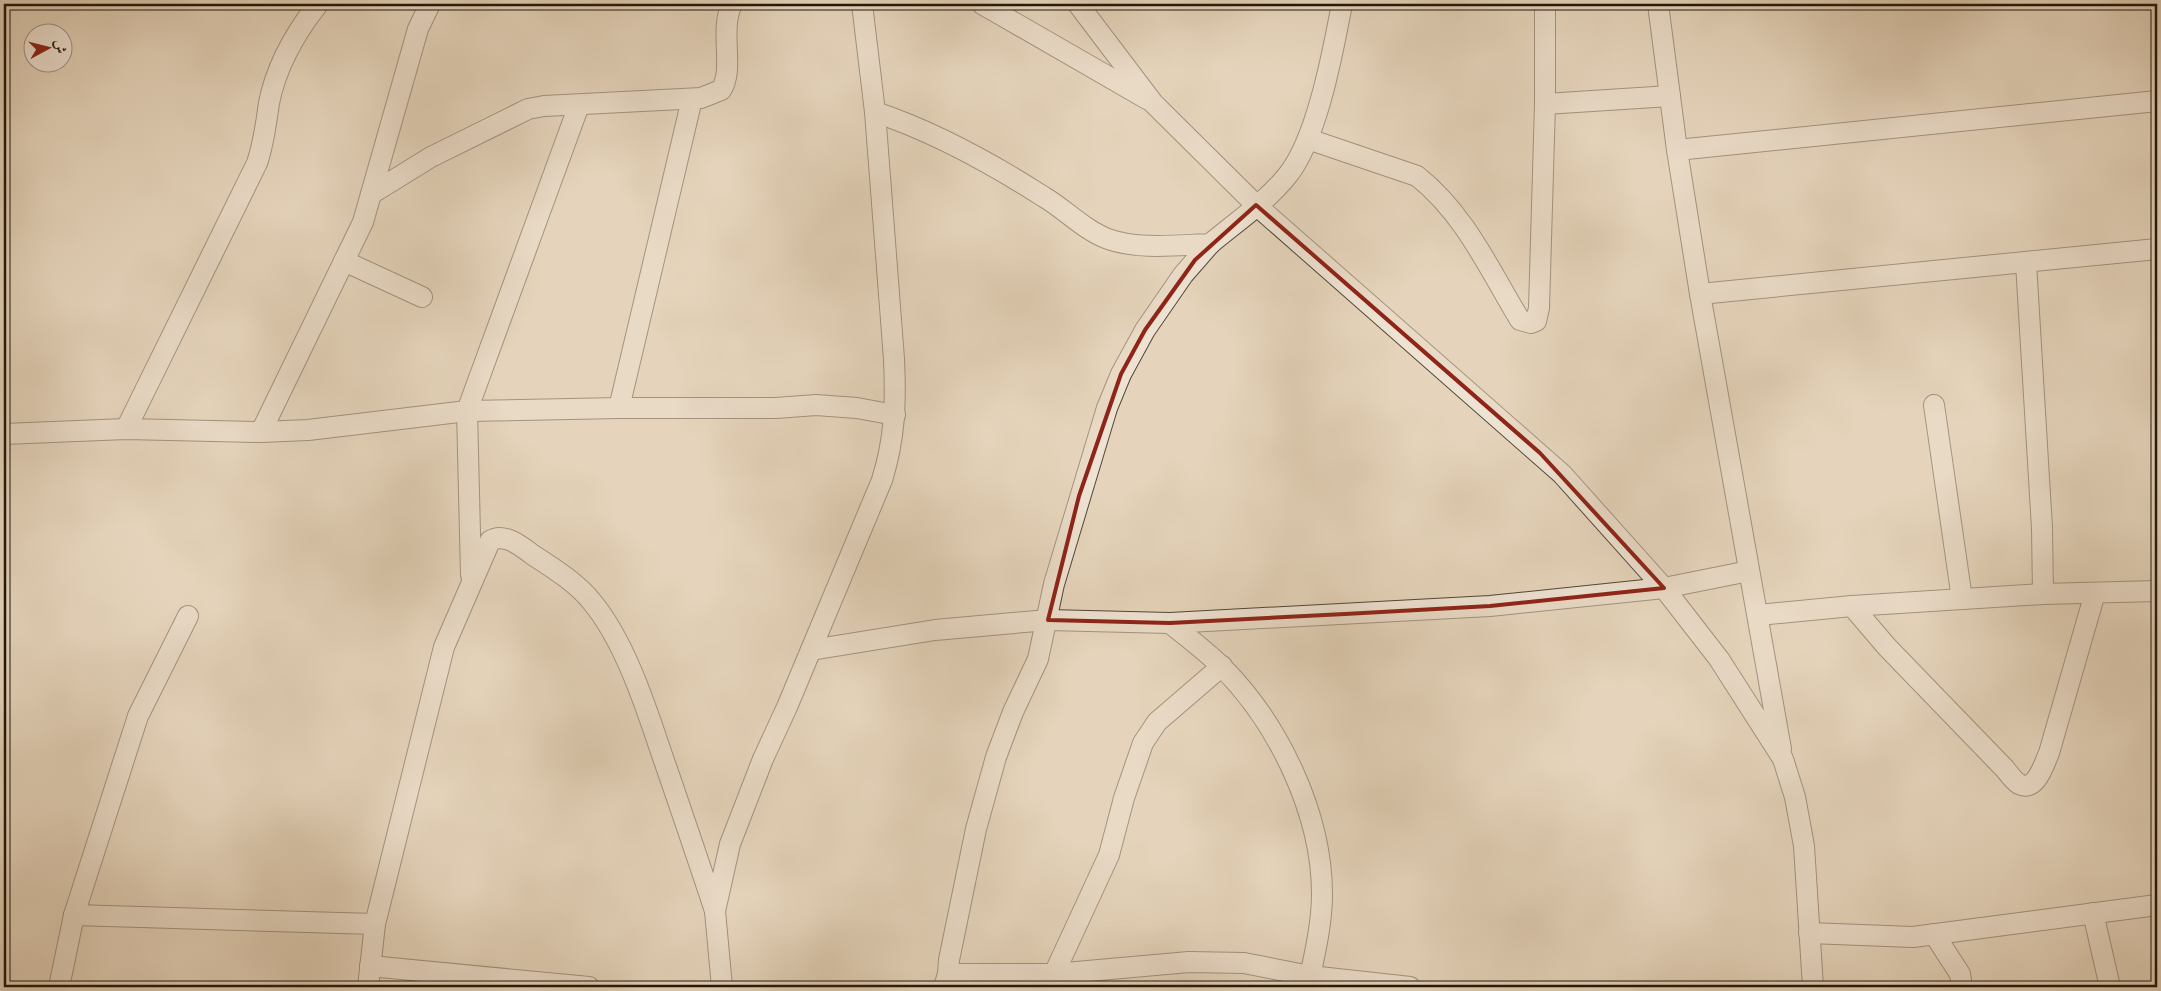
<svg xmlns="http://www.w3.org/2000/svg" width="2161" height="991" font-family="'IM FELL French Canon',Amiri,serif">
  <rect width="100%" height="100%" fill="#e5d4bb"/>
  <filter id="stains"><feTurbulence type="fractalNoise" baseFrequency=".004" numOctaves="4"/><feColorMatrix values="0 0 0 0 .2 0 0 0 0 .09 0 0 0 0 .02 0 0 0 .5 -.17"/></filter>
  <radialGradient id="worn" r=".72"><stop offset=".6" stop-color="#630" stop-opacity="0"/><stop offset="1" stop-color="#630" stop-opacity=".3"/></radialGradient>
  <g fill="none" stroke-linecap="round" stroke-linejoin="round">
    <g stroke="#524637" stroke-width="22">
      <g id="street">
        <path d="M982 4 1147 99"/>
        <path d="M1078 4 1153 103 1256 205 1562 474 1664 588 1719 659 1783 759 1795 797 1804 846 1813 987"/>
        <path d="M1658 4 1677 150 1700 294 1781 749"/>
        <path d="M1545 104 1670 96"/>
        <path d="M875 112C935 132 991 163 1044 197 1066 210 1084 230 1108 239 1139 250 1178 245 1210 244 1235 223 1266 202 1287 176 1317 140 1333 51 1342 4"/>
        <path d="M1308 139 1417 176C1465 214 1489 269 1520 320L1531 323 1536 321 1539 308 1545 104V4"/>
        <path d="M1677 150 2157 101"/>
        <path d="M371 194 431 157 528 109 544 106 701 98 721 90C735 70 719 30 732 4"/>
        <path d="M344 261 422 297"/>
        <path d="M2026 263 2042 528 2043 594 2157 591"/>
        <path d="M1700 294 2157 249"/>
        <path d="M1934 405 1962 599"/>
        <path d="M619 408 692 99"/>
        <path d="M126 429 257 163C264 143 266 123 269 103 276 67 296 32 318 4"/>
        <path d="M261 432 363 222 418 29 430 4"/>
        <path d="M4 434 126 429 261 432 308 430 467 411 619 408H776L816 405 857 408 895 415"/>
        <path d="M471 575 467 411 579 105"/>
        <path d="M1852 606 1887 647 2005 769C2009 774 2014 781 2019 784 2036 793 2044 764 2049 753L2095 593"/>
        <path d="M1758 615 1852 606 2043 594"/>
        <path d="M1170 623C1187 637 1206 651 1222 667 1278 723 1322 813 1322 894 1322 921 1316 949 1310 976"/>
        <path d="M811 650 935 630 1048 620 1170 623 1490 606 1664 588 1749 571"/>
        <path d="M2093 913 2110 987"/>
        <path d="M74 915 375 924"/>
        <path d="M1809 933 1913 937 2157 905"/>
        <path d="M1934 934 1960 974 1962 987"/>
        <path d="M370 966 589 987"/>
        <path d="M948 974 949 960 976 829 996 757 1013 712 1038 659 1054 584 1107 408 1121 374 1145 330 1183 275 1210 244"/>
        <path d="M1054 974 1109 855 1124 798 1143 743 1157 722 1222 666"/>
        <path d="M59 987 74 915 138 716 188 616"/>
        <path d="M368 987 375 924 444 647 490 541C504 532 521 546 533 555 553 568 577 583 592 602 623 639 644 701 659 746 678 801 697 856 715 911"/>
        <path d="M722 987 715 911 730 844 763 759 787 707 882 480C895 438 896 403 894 359L875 112 862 4"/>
        <path d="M944 987 948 974H1054L1189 962 1244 963 1310 976 1410 987"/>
      </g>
    </g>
    <use href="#street" stroke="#eee3d3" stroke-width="20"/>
  </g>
  <path d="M0 0H2161V991H0ZM1256 205 1540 453 1664 588 1490 606 1345 614 1170 623 1048 620 1079 496 1121 374 1145 330 1195 260Z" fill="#e5d4bb" fill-opacity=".55" fill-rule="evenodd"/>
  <path fill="none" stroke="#8f2418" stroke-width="4" stroke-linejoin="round" d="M1256 205 1540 453 1664 588 1490 606 1345 614 1170 623 1048 620 1079 496 1121 374 1145 330 1195 260Z"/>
  <rect width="2161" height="991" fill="none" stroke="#e5d4bb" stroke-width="20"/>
  <rect x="5" y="5" width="2151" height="981" fill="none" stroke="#21170b" stroke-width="2.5"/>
  <rect x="10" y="10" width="2141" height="971" fill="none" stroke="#21170b"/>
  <g transform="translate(48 48) rotate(83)"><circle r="24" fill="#eee3d3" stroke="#9c9183"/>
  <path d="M0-4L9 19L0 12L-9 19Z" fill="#8f2418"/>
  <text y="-8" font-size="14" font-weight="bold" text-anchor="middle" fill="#21170b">ش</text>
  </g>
  <rect width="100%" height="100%" filter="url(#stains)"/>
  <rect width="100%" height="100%" fill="url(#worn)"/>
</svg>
